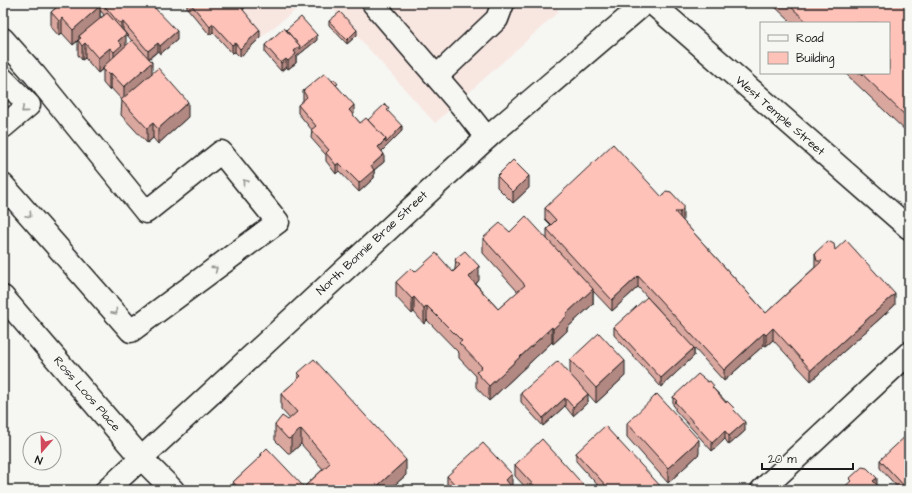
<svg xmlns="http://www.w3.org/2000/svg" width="912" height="493" font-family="'Architects Daughter',sans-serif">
  <rect width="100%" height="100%" fill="#f6f6f2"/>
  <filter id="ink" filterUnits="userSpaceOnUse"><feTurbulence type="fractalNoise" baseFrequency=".025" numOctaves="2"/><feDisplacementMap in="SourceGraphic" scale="8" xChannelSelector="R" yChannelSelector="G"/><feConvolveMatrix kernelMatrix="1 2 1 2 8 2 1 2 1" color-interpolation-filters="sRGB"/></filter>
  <g filter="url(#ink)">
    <g fill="#f8e6e1">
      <path d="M230 3H304L260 38Z"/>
      <path d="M328 3H558V12L435 123Z"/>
    </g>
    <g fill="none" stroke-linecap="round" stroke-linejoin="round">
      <g stroke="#1c1c1c" stroke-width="25">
        <g id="minor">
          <path d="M373 3 460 104 487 138"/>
          <path d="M3 39 35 75 146 212 221 152 278 222 131 331 3 185"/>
          <path d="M437 76 497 19 503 3"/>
          <path d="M3 79 29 105 3 127"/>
          <path d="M3 297 142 459 173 490"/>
          <path d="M107 490 487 138 645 3"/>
          <path d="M762 490 909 353"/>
        </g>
      </g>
      <g stroke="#1c1c1c" stroke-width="25">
        <path id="major" d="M652 3 909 228"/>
      </g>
      <use href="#minor" stroke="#f6f6f2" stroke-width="22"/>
      <use href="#major" stroke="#f6f6f2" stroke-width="22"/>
    </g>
    <g fill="#daa79f" stroke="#1c1c1c" fill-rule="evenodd">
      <path d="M62 3H153V4L152 5 177 40 160 54 158 51 149 59 152 73 188 117 158 144 153 138 147 143 121 115 122 100 111 88 109 90 103 83V69L98 73 85 58 82 60 78 55V41L73 45 62 33 59 36 51 27V12ZM100 10 104 15 100 18ZM123 30 132 41 126 46Z"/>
      <path d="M187 3H244V9L243 10 260 38 240 57 235 52 232 53 213 32 210 35 187 8Z"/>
      <path d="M771 3H909V134L845 73H889V23H792Z"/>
      <path d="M329 21 357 35 347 44 329 25Z"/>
      <path d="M286 30 317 40 296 57V63L288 69 286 67 281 71 265 53V45Z"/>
      <path d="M338 87 354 114 353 115 360 123 389 113 402 131 382 151 384 162 374 170V178L359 192 339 171 336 174 326 161V155L311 138 312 130 298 113V105L303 101V91Z"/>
      <path d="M497 176 529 188 513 203 497 187Z"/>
      <path d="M671 192 683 221 766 313 815 267V253L835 250 895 305 811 381 773 340 766 346 764 345 724 381 694 348V356L661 387 614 335V327L672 324 638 287 612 311 593 291V304L567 328V331L553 344 552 342 489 401 476 387V376L459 358V353L427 320 424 324 414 312 412 314 396 297V282L415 272H453L455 269 456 258 479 280 476 284 498 309 518 292 483 253V238L510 232 547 239V229L551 225 545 219V208L662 197Z"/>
      <path d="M570 360 625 376 596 403 587 393 588 402 573 416 565 406 543 426 521 402V393L570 375Z"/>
      <path d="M298 373 406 475 389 490H233V482L261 457V454L304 487 323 469 301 444 291 453H288L275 440V425L288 420 290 419 281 409V394L298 379Z"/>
      <path d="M714 389 734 410 745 431 729 445 725 439 712 451 675 410V407L673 405V397Z"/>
      <path d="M627 423 699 454 668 483 627 437Z"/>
      <path d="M576 453 664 490H602L576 461Z"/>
      <path d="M880 460 909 490H900L880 468Z"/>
      <path d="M515 465 588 490H528L515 476Z"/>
      <path d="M447 476 512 486H511L514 490H450L447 487Z"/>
    </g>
    <g fill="#b28882" stroke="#1c1c1c">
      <path d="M241 3H244V9L239 13V5Z"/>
      <path d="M100 6V21L79 36V39L73 45V30Z"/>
      <path d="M62 18V33L59 36V21Z"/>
      <path d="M123 22V30L121 32V23Z"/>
      <path d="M213 24V32L210 35V27Z"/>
      <path d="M260 30V38L240 57V49Z"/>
      <path d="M357 30V35L347 44V40Z"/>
      <path d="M177 31V40L160 54V46Z"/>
      <path d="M126 34V49L114 67V52L118 41Z"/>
      <path d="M317 35V40L296 57V63L288 69V61L294 51 300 46Z"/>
      <path d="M85 43V58L82 60V46Z"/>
      <path d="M158 43V51L148 59V51Z"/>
      <path d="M235 43V52L232 53V45Z"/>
      <path d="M110 48V62L98 73V58Z"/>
      <path d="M286 59V67L281 71V63Z"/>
      <path d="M152 62V77L124 102V87Z"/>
      <path d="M111 73V88L109 90V75Z"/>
      <path d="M188 102V117L158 144V129Z"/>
      <path d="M354 105V114L349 118V110Z"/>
      <path d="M153 123V138L147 143V128Z"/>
      <path d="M402 126V131L378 155V147Z"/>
      <path d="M384 154V162L374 170V178L359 192V183L371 166Z"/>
      <path d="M339 163V171L336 174V165Z"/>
      <path d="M529 176V188L513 203V192Z"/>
      <path d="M683 209V221L680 224V212Z"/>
      <path d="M479 266V280L469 292V277Z"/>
      <path d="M638 276V287L612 311V300Z"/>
      <path d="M593 289V304L567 328V331L553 344V329L566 314Z"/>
      <path d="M895 294V305L811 381V370Z"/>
      <path d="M414 297V312L412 314V299Z"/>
      <path d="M427 306V320L424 324V309Z"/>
      <path d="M552 327V342L489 401V386Z"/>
      <path d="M773 328V340L766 346V335Z"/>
      <path d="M764 333V345L724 381V370Z"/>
      <path d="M694 348V356L661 387V378Z"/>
      <path d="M625 361V376L596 403V388Z"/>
      <path d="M588 394V402L573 416V407Z"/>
      <path d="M565 398V406L543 426V418Z"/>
      <path d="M745 422V431L729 445V436Z"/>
      <path d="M301 429V444L291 453V438Z"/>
      <path d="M725 431V439L712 451V443Z"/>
      <path d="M699 440V454L668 483V468Z"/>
      <path d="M406 460V475L389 490H373Z"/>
      <path d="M512 474V486L507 490 506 480Z"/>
      <path d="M877 478V486L873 481Z"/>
    </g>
    <g fill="#fec2b9" stroke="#1c1c1c">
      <path d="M62 3H98L100 6 73 30 62 18 59 21 51 12Z"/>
      <path d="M102 3H150L177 31 160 46 158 43 148 51 123 22 121 23 118 22Z"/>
      <path d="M190 3H241L239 5 260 30 240 49 235 43 232 45 213 24 210 27Z"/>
      <path d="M787 3H909V119L861 73H889V23H808Z"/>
      <path d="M340 12 357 30 347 40 329 21Z"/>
      <path d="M107 13 126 34 118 41 122 45 114 52 110 48 98 58 85 43 82 46 78 40 81 38 79 36Z"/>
      <path d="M301 17 317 35 300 49V46L286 30Z"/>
      <path d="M284 28 300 46 294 51 296 54 288 61 286 59 281 63 265 45Z"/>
      <path d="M132 40 152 62 124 87 111 73 109 75 103 69 105 65Z"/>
      <path d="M158 68 188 102 158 129 153 123 147 128 121 100Z"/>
      <path d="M325 73 354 105 349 110 360 123 366 118 386 139 378 147 384 154 371 166 374 170 359 183 339 163 336 165 326 153 329 150 311 130 316 126 298 105 307 97 303 91Z"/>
      <path d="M334 79 338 84 336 85 332 81Z"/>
      <path d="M385 104 389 109 387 110 402 126 386 143V139L368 120Z"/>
      <path d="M613 144 662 197 666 191 671 192 683 205V209L680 212H675L766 313 822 261H817L815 253 828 241 834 244 835 250 846 240 895 294 811 370 773 328 766 335 764 333 724 370 638 276 612 300 547 229 556 220 545 208Z"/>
      <path d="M513 160 529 176 513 192 497 176Z"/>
      <path d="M526 216 593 289 566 314 567 316 553 329 552 327 489 386 476 372 482 367 459 343 462 341 427 306 424 309 414 297 412 299 396 282 411 268 415 272 436 253 453 272 460 265 455 261 456 258 465 251 479 266 469 277 498 309 525 285 483 238 500 223 510 232Z"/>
      <path d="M647 297 694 348 661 378 614 327Z"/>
      <path d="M599 333 625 361 596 388 570 360Z"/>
      <path d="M314 359 406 460 373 490H241L233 482 262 455 261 454 267 448 304 487 330 463 301 429 291 438 288 439 275 425 282 416 288 420 297 412 281 394 301 376 298 373Z"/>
      <path d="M558 361 588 394 573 407 565 398 543 418 521 393Z"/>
      <path d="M698 374 708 382 710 381 714 386 712 387 726 403 727 401 734 408 733 409 745 422 729 436 725 431 712 443 675 402 677 401 673 397Z"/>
      <path d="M657 394 699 440 668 468 627 423Z"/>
      <path d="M605 426 664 490H610L576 453Z"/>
      <path d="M909 433V490H908L880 460Z"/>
      <path d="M542 439 588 490H538L515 465Z"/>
      <path d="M483 443 512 474 506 480 514 490H460L447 476Z"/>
      <path d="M862 467 867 468 877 478 873 481 882 490H841L851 481 849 479Z"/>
    </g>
    <defs><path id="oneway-chevron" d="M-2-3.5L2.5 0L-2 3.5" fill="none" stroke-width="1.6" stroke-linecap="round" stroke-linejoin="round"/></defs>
    <g stroke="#949492">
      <use href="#oneway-chevron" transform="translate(24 110) rotate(140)"/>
      <use href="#oneway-chevron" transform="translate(245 182) rotate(-130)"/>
      <use href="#oneway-chevron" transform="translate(29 215) rotate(49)"/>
      <use href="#oneway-chevron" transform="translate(215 269) rotate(-37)"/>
      <use href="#oneway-chevron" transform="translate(115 312) rotate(49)"/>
    </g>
  </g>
  <g text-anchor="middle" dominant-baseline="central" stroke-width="3.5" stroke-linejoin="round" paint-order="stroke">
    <g font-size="12" fill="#1c1c1c" stroke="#f6f6f2">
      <text transform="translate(780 116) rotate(41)">West Temple Street</text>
      <text transform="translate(372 243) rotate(-43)">North Bonnie Brae Street</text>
      <text transform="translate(87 394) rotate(49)">Ross Loos Place</text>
    </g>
  </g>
  <rect width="912" height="493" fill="none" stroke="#f6f6f2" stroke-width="16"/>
  <rect x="8" y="8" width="896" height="477" fill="none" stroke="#1c1c1c" stroke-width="1.5" filter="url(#ink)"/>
  <rect x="760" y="22" width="130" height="52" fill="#f6f6f2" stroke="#9f9f9c"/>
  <rect x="768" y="35" width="20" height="6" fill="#f6f6f2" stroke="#9f9f9c"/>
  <text x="796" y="42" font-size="12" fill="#1c1c1c">Road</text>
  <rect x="768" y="52" width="20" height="12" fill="#fec2b9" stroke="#9f9f9c"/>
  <text x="796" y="62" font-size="12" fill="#1c1c1c">Building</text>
  <g transform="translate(42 451) rotate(200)"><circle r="19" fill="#f6f6f2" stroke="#9f9f9c"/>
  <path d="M0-3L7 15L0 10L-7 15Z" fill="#d1495b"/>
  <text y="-6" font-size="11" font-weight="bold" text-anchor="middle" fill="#1c1c1c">N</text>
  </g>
  <path d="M762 463v6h91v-6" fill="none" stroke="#1c1c1c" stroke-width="2"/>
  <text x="768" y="463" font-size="12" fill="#1c1c1c" stroke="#f6f6f2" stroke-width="3" paint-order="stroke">20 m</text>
</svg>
